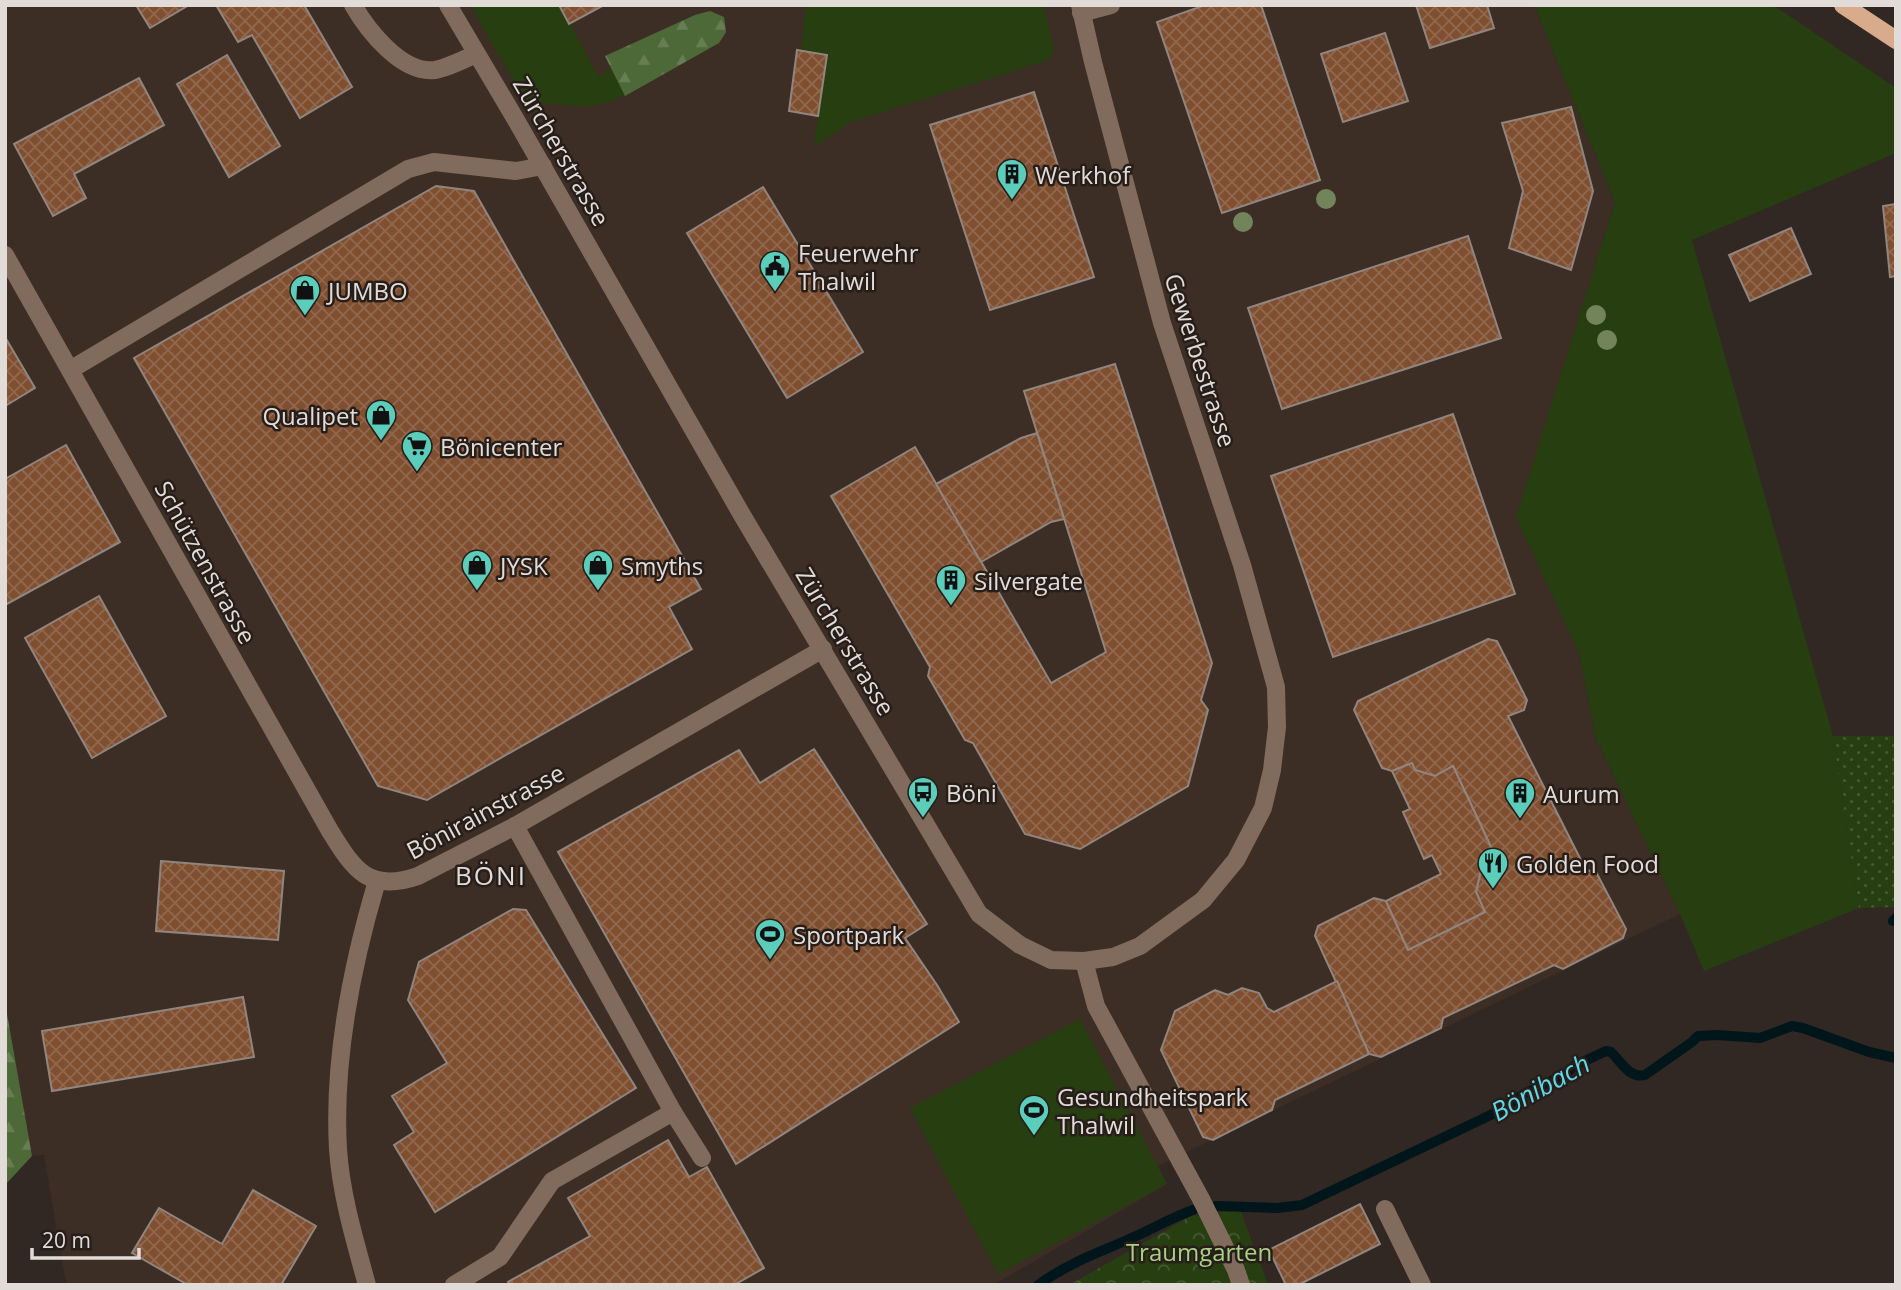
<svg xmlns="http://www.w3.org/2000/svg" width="1901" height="1290" font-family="'Open Sans',sans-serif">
  <defs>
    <pattern id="forest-firs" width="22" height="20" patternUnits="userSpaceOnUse" patternTransform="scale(1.75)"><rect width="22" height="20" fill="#4e6938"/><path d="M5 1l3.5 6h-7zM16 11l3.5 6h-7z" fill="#677e54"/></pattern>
    <pattern id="park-crowns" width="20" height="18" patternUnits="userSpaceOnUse" patternTransform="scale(1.75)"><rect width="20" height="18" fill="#273e11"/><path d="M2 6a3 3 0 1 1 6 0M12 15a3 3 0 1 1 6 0" fill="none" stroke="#465933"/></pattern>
    <pattern id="garden-dots" width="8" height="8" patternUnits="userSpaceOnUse" patternTransform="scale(1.75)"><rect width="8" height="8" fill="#273e11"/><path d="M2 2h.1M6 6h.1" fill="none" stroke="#465933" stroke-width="1.8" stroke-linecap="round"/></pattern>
    <pattern id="building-cross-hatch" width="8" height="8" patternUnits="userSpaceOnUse" patternTransform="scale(1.75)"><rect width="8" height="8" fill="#7f4f30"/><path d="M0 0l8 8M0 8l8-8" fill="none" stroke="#91684d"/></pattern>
  </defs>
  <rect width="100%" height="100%" fill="#312823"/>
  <path fill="#3d2e25" d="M5 5H1534L1615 202 1517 517 1579 653 1596 739 1680 914 1158 1166 1167 1184 993 1285H68L65 1278 44 1155 32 1156 5 1002Z"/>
  <g fill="#273e11">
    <path d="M470 5H560L598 76 712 13V45L611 102 586 107 525 101Z"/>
    <path d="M806 5H1044L1054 50 1049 60 851 122 814 147 827 56 801 51Z"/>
    <path d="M1534 5H1772L1794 19 1896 88V153L1692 240 1833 736 1859 908 1704 971 1680 914 1596 739 1579 653 1516 517 1615 202Z"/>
    <path d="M1080 1019 1167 1184 998 1274 910 1108Z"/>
  </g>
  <g fill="url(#forest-firs)">
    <path d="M710 11 724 17 726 32 719 43 625 96 605 56 695 15Z"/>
    <path d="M5 1002 32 1156 5 1185Z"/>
  </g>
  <path fill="url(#park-crowns)" d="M1238 1204 1268 1285H1069L1193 1215 1210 1217Z"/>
  <path fill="url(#garden-dots)" d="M1833 736H1896V907L1859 908Z"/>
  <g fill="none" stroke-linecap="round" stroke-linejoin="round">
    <g stroke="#00161a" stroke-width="10">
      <path d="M1893 921 1896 918"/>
      <path d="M1216 1206 1277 1208 1302 1205 1499 1111 1524 1094 1566 1074 1574 1066 1606 1051 1611 1052C1621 1062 1630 1079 1645 1075L1692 1042 1698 1036 1717 1035 1760 1038 1792 1026 1803 1028 1869 1052 1896 1058"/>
      <path d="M1038 1285C1067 1264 1095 1254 1127 1240 1149 1231 1170 1218 1193 1210"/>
    </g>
  </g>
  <g fill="url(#building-cross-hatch)" stroke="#90857f" stroke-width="2">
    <path d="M136 5H189L150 28Z"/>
    <path d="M216 5H304L352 87 300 118 252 35 238 42Z"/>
    <path d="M559 5H604L569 24Z"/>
    <path d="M1205 5H1261L1320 180 1222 213 1157 22Z"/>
    <path d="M1416 5H1487L1494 28 1430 48Z"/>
    <path d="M1385 33 1408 101 1343 122 1321 54Z"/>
    <path d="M797 50 827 55 818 116 789 111Z"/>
    <path d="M227 55 280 146 229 177 177 84Z"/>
    <path d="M139 78 164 125 74 174 86 198 53 216 14 144Z"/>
    <path d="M1034 92 1094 277 990 310 930 125Z"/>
    <path d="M1571 107 1593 191 1571 270 1509 248 1523 191 1502 123Z"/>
    <path d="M436 186 474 191 701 589 669 607 692 649 427 800 378 786 134 358Z"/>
    <path d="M763 187 863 352 787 398 687 233Z"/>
    <path d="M1896 204V276L1890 277 1883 206Z"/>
    <path d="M1791 228 1811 274 1750 301 1729 255Z"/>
    <path d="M1468 236 1501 338 1282 409 1248 308Z"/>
    <path d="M5 337 35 388 5 406Z"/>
    <path d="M1115 364 1212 663 1201 700 1208 710 1188 786 1080 849 1025 834 973 743 965 740 928 676 930 667 831 496 915 447 1051 683 1106 652 1024 391Z"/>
    <path d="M1453 414 1515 594 1333 657 1271 476Z"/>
    <path d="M1037 433 1064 519 1051 522 981 562 936 484 1021 438Z"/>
    <path d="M66 445 120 542 5 605V479Z"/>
    <path d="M99 596 166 716 92 758 25 638Z"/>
    <path d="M1488 639 1497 641 1527 700 1524 710 1508 716 1586 870 1596 872 1626 929 1623 938 1563 969 1554 965 1443 1018 1441 1028 1381 1057 1369 1054 1315 936 1318 926 1374 898 1386 901 1408 950 1485 912 1476 892 1480 874 1499 864 1453 766 1435 776 1415 770 1412 763 1392 771 1382 768 1354 710 1358 701Z"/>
    <path d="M814 749 927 924 905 938 937 985 959 1022 736 1164 558 852 739 750 760 783Z"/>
    <path d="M1412 763 1415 770 1435 776 1453 766 1499 864 1480 874 1476 892 1485 912 1408 950 1386 901 1441 874 1432 855 1424 859 1403 812 1410 809 1392 771Z"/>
    <path d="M161 861 284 871 278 940 156 931Z"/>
    <path d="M513 909 526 910 636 1088 435 1212 394 1145 414 1132 392 1096 447 1063 408 1000 419 962Z"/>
    <path d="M1337 981 1369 1054 1275 1100 1272 1110 1213 1140 1203 1137 1161 1050 1175 1011 1215 990 1228 995 1242 988 1259 993 1267 1008 1274 1012Z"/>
    <path d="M243 997 254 1057 52 1091 42 1031Z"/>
    <path d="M668 1140 689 1177 707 1167 764 1268 734 1285H509L508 1282 590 1236 568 1198Z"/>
    <path d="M253 1190 316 1226 281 1285H188L132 1253 159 1208 222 1244Z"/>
    <path d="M1360 1204 1380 1244 1298 1285H1286L1269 1250Z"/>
  </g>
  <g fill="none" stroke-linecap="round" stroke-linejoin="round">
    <g stroke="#816b5c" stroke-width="18">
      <path d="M353 5C368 31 402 74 435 70 447 68 465 59 476 54"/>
      <path d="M448 5 516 120 742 515 979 914 1020 945 1051 960 1084 961 1113 957 1140 946 1203 900 1236 860 1263 808 1272 770 1277 727 1276 687 1242 565 1162 323 1093 62 1080 5"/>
      <path d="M1081 13 1111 5"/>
      <path d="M5 255 330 831C354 870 369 893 418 876L515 826 823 649"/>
      <path d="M70 370 408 169 434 162 516 171 543 166"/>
      <path d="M515 826 673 1112 702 1158"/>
      <path d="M1084 961 1096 1006 1201 1199 1236 1270 1241 1285"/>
      <path d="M1385 1209 1422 1285"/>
      <path d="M367 1285C355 1241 341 1195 338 1149 333 1061 352 965 377 881"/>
      <path d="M454 1285 500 1257 552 1181 673 1112"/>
    </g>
    <path stroke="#d8ab8d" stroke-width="18" d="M1843 5 1896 40"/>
  </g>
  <g fill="#728459">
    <circle cx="1326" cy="199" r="10"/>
    <circle cx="1243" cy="222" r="10"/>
    <circle cx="1596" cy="315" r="10"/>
    <circle cx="1607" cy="340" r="10"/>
  </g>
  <defs>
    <g id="building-pin" transform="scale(1.575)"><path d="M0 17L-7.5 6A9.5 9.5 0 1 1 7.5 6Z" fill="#5bcebb" stroke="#271e19"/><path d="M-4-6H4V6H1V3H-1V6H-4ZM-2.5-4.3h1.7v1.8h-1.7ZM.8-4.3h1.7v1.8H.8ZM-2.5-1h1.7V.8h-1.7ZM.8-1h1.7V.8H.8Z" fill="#111"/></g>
    <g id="civic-pin" transform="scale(1.575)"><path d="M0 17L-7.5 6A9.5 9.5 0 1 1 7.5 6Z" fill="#5bcebb" stroke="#271e19"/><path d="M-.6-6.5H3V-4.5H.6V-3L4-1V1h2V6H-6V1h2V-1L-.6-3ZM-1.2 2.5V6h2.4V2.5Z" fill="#111"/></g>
    <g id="shop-pin" transform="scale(1.575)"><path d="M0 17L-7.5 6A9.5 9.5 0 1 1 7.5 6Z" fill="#5bcebb" stroke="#271e19"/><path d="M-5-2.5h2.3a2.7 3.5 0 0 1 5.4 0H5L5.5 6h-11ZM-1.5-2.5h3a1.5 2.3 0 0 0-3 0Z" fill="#111"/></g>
    <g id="supermarket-pin" transform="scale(1.575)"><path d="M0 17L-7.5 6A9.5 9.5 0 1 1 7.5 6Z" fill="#5bcebb" stroke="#271e19"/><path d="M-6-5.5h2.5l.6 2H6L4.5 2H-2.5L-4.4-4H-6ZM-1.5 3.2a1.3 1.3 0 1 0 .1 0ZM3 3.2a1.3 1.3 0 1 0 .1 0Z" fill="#111"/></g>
    <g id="bus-pin" transform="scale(1.575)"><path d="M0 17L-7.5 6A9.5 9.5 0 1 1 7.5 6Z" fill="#5bcebb" stroke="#271e19"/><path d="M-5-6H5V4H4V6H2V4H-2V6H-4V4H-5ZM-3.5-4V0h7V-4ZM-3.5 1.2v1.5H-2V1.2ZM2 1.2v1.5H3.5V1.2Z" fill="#111"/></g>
    <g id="restaurant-pin" transform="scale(1.575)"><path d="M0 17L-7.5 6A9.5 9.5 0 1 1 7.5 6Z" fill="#5bcebb" stroke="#271e19"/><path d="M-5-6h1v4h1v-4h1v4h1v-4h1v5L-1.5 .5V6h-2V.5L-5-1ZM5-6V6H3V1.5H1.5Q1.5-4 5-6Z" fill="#111"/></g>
    <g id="stadium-pin" transform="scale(1.575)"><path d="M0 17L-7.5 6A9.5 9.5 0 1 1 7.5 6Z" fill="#5bcebb" stroke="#271e19"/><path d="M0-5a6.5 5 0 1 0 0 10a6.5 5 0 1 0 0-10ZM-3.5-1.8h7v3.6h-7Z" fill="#111"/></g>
  </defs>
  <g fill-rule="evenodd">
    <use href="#building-pin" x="1012" y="174"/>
    <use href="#civic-pin" x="775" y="266"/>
    <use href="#shop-pin" x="305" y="290"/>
    <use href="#shop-pin" x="381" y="415"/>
    <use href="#supermarket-pin" x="417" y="446"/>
    <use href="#shop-pin" x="477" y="565"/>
    <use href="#shop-pin" x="598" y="565"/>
    <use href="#building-pin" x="951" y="580"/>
    <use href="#bus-pin" x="923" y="792"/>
    <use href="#building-pin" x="1520" y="793"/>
    <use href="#restaurant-pin" x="1493" y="863"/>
    <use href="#stadium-pin" x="770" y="934"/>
    <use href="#stadium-pin" x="1034" y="1110"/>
  </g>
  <g text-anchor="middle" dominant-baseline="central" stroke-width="5" stroke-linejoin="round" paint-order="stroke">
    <g font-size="24" fill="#e2dcd9" stroke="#271e19">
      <text transform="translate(562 151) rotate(60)">Zürcherstrasse</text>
      <text transform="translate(1201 360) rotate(72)">Gewerbestrasse</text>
      <text transform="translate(206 562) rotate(61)">Schützenstrasse</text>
      <text transform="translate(846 641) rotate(59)">Zürcherstrasse</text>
      <text transform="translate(485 811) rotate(-28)">Bönirainstrasse</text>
    </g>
    <g font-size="24" fill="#e2dcd9" stroke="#271e19" text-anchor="start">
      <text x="1035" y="174">Werkhof</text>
      <text x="798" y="252">Feuerwehr<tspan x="798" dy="28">Thalwil</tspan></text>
      <text x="328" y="290">JUMBO</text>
      <text x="358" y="415" text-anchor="end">Qualipet</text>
      <text x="440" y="446">Bönicenter</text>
      <text x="500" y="565">JYSK</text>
      <text x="621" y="565">Smyths</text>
      <text x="974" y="580">Silvergate</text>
      <text x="946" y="792">Böni</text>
      <text x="1543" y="793">Aurum</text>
      <text x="1516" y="863">Golden Food</text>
      <text x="793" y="934">Sportpark</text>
      <text x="1057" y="1096">Gesundheitspark<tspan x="1057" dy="28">Thalwil</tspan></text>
    </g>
    <g font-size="24" fill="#a7d085" stroke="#271e19">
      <text x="1199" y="1251">Traumgarten</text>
    </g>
    <g font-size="26" letter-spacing="2" fill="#e2dcd9" stroke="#271e19">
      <text x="491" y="875">BÖNI</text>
    </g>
    <g font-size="26" font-style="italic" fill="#60d8e9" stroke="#271e19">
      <text transform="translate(1540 1087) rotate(-29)">Bönibach</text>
    </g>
  </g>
  <rect width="1901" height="1290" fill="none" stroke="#e2dcd9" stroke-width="14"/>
  <path d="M32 1248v10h107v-10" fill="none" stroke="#e2dcd9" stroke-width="3.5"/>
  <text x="42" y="1248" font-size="21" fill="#e2dcd9" stroke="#271e19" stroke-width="5" paint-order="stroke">20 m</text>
</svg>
